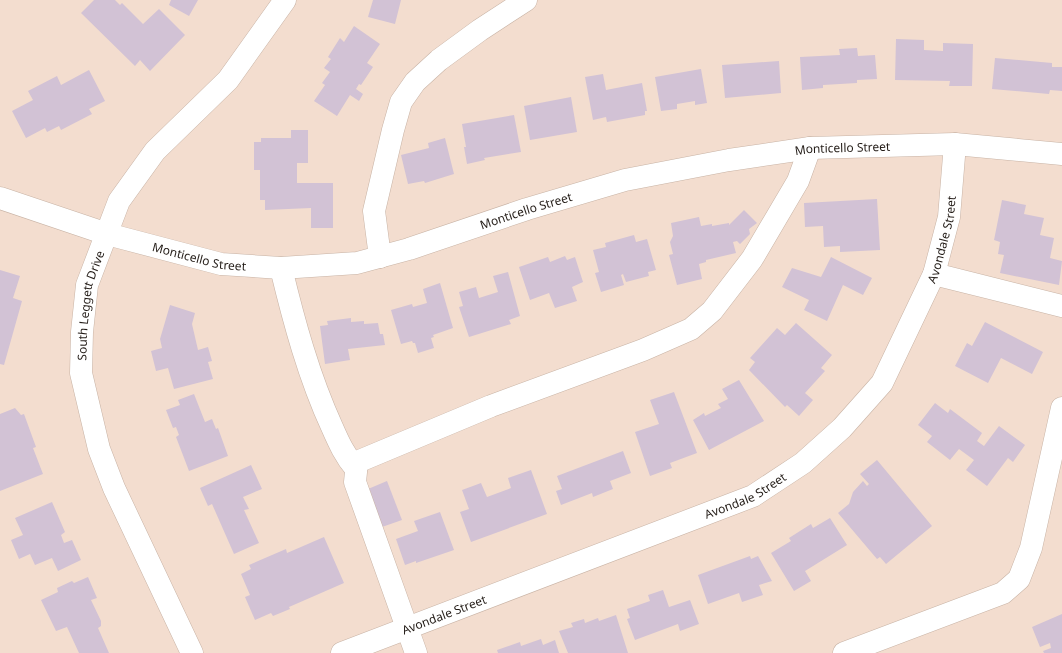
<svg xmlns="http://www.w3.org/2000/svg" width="1062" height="653" font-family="'Noto Sans',sans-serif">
  <rect width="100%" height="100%" fill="#f3ddcf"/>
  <g fill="#d2c2d5">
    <path d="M94 0H115L120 5 122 3 143 24 159 9 185 35 150 71 140 60 135 66 81 13Z"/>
    <path d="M171 0H198L189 16 169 5Z"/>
    <path d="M373 0H401L395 24 368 17Z"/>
    <path d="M354 26 380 44 367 63 373 67 361 85 359 84 356 89 363 94 359 101 350 95 337 116 314 101 325 85 322 83 330 72 324 68 331 59 328 57 340 38 344 42Z"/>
    <path d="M896 39 924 40V50L943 51V43L973 44 972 86H949L950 81 895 80Z"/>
    <path d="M857 48 858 56 875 55 877 79 857 80V83L823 85V88L802 90 800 57 840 55 839 49Z"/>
    <path d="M995 58 1052 63V67H1062V91L1050 90 1049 94 992 89Z"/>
    <path d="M779 61 781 93 725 98 722 65Z"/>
    <path d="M701 69 707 103 695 105V101L677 104V109L661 111 655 77Z"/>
    <path d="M89 70 105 101 89 109 92 114 61 130 59 126 47 132 45 128 26 138 12 111 33 100 28 91 57 76 61 85Z"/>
    <path d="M603 74 606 90 642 83 647 111H645V115L607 122 606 117 593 120 585 77Z"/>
    <path d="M571 97 577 132 530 140 524 106Z"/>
    <path d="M514 115 521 152 484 158 485 160 467 164 464 147H466L462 124Z"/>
    <path d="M291 130H308V163H297V183H333V228H311V208L265 210V200H260V170H254V142H261V138H291Z"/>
    <path d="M445 138 454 174 425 183 424 181 408 184 401 155 429 148 428 143Z"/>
    <path d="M877 199 880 250 840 252V246L824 247 823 226 805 227 804 203Z"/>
    <path d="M1002 200 1026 205 1024 214 1044 218 1040 235 1054 238 1050 258 1062 261 1059 285 1000 273 1004 255 998 254 1000 242 994 240Z"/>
    <path d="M744 210 757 223 749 229 750 234 740 244 737 241 733 242 736 253 706 260V262L699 264 702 279 677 285 669 255 673 254 670 242 673 236 671 223 699 217 701 226 712 224V226L729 223V225Z"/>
    <path d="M634 235 636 242 647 239 656 270 648 272 649 276 626 282 623 274 621 275 624 285 601 292 595 273 599 272 593 250 606 247 605 243Z"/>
    <path d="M565 256 567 260 575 257 583 282 572 287 577 301 555 308 549 293 530 300 519 267 548 257 550 262Z"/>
    <path d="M831 257 872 278 863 295 843 285 827 321 804 310 809 300 782 287 792 268 821 277Z"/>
    <path d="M0 270 20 276 13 298 22 301 4 365 0 364Z"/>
    <path d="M508 272 520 316 509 320 511 324 469 337 459 307 463 306 459 292 476 287 479 298 498 292 493 276Z"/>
    <path d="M440 283 453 328 433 335 434 337 431 338 434 348 418 353 415 343H413L412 341 401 344 391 310 412 304 413 307 427 303 423 289Z"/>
    <path d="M170 305 195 313 192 324 198 350 208 347 212 361 208 362 213 379 174 389 168 368 156 371 151 351 162 348 160 339Z"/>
    <path d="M351 318V322L364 321V324L378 323 380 334H383L385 345 348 349 350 360 325 364 320 326 328 325 327 321Z"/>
    <path d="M985 322 1043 352 1032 374 1001 358 988 383 955 366 967 343 972 346Z"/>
    <path d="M796 323 832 355 821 368 825 371 805 393 813 400 799 416 787 405 785 407 749 370 755 362 750 358 777 328 785 335Z"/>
    <path d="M739 380 764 421 709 450 693 420 704 413 705 416 721 408 718 404 728 399 722 389Z"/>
    <path d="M674 392 697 453 670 463 672 468 650 476 635 432 659 424 650 400Z"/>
    <path d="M194 394 205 422 212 419 216 429 218 428 228 456 189 471 176 437 179 435 176 427 173 428 166 410 180 405 178 400Z"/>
    <path d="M935 403 948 413 950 409 982 433 977 441 984 446 999 426 1025 445 1013 462 1008 458 987 486 966 470 974 460 959 449 950 460 927 442 932 436 918 425Z"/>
    <path d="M15 408 21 415 24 414 36 447 33 448 43 474 0 491V414Z"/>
    <path d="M623 451 631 473 610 481 613 489 593 497 592 493 561 505 556 491 562 489 557 476Z"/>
    <path d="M877 460 932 526 886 564 880 557 877 559 838 513 849 504 853 492 863 481 867 486 869 484 860 474Z"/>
    <path d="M251 465 262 489 243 497 249 509 244 510 259 543 234 554 212 504 208 506 200 488Z"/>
    <path d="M531 470 547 514 471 542 460 512 469 509 462 490 481 483 487 497 511 488 508 478Z"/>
    <path d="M387 481 402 520 382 527 368 489Z"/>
    <path d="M52 502 65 532 61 535 64 543 72 540 81 560 58 571 52 558 35 565 30 554 19 559 11 540 23 535 15 518Z"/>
    <path d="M440 512 454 550 416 563V561L405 565 396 539 418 531 414 521Z"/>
    <path d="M830 518 847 545 805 571 811 581 794 591 771 553 791 541 789 538 811 524 813 528Z"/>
    <path d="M324 537 344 583 289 607 290 609 273 616 271 613 255 620 245 597 250 595 241 574 251 569 249 565 286 549 287 553Z"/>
    <path d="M750 556 751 559 758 556 772 581 759 585 763 595 742 602 739 593 708 604 698 575Z"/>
    <path d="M88 577 97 598 91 600 101 621V626L98 628 109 653H79L67 627 56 631 41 600 58 592 57 588 72 581 74 583Z"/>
    <path d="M663 590 669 607 690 600 699 624 680 631 678 624 635 640 627 619 630 618 627 609 650 601 648 595Z"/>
    <path d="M1062 614V653H1044L1043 651 1051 648 1050 643 1040 647 1032 627Z"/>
    <path d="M616 615 628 653H568L559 631 573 627 571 623 584 619 585 623 598 618 599 621Z"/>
    <path d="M541 639 543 645 555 640 559 653H498L497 650 520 642 521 646Z"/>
  </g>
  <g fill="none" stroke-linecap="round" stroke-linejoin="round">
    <g stroke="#c8b3a5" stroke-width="23">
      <g id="minor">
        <path id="s1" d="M0 198 107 234 221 264 281 268 357 263 409 249 527 209 625 180 729 160 810 148 955 144 1062 154"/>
        <path d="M380 257 374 211 393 130 401 102 415 82 439 60 480 30 526 0"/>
        <path d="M281 268C294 322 309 377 332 427 339 443 345 456 356 469"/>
        <path d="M934 274 1062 306"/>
        <path id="s2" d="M192 653 114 488 99 449 81 373 82 332 87 285 119 201 155 151 228 80 285 0"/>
        <path id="s3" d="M342 653 753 496 803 463 842 428 882 383 934 274 949 217 955 144"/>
        <path d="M416 653 355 482 357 462 491 406 643 350 691 329 712 311 752 259 798 181 810 148"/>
        <path d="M844 653 1003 593 1019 579 1031 548 1062 408"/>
      </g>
    </g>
    <use href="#minor" stroke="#fff" stroke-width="22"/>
  </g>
  <g text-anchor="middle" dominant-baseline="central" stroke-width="4" stroke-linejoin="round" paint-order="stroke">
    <g font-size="12" fill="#231c17" stroke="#f3ddcf">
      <text stroke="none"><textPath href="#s1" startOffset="868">Monticello Street</textPath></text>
      <text stroke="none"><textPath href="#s1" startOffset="544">Monticello Street</textPath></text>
      <text stroke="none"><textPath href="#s3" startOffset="769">Avondale Street</textPath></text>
      <text stroke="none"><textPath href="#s1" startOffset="208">Monticello Street</textPath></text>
      <text stroke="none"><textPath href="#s2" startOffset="371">South Leggett Drive</textPath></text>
      <text stroke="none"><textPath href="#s3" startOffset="433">Avondale Street</textPath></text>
      <text stroke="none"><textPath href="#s3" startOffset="109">Avondale Street</textPath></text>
    </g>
  </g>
</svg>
